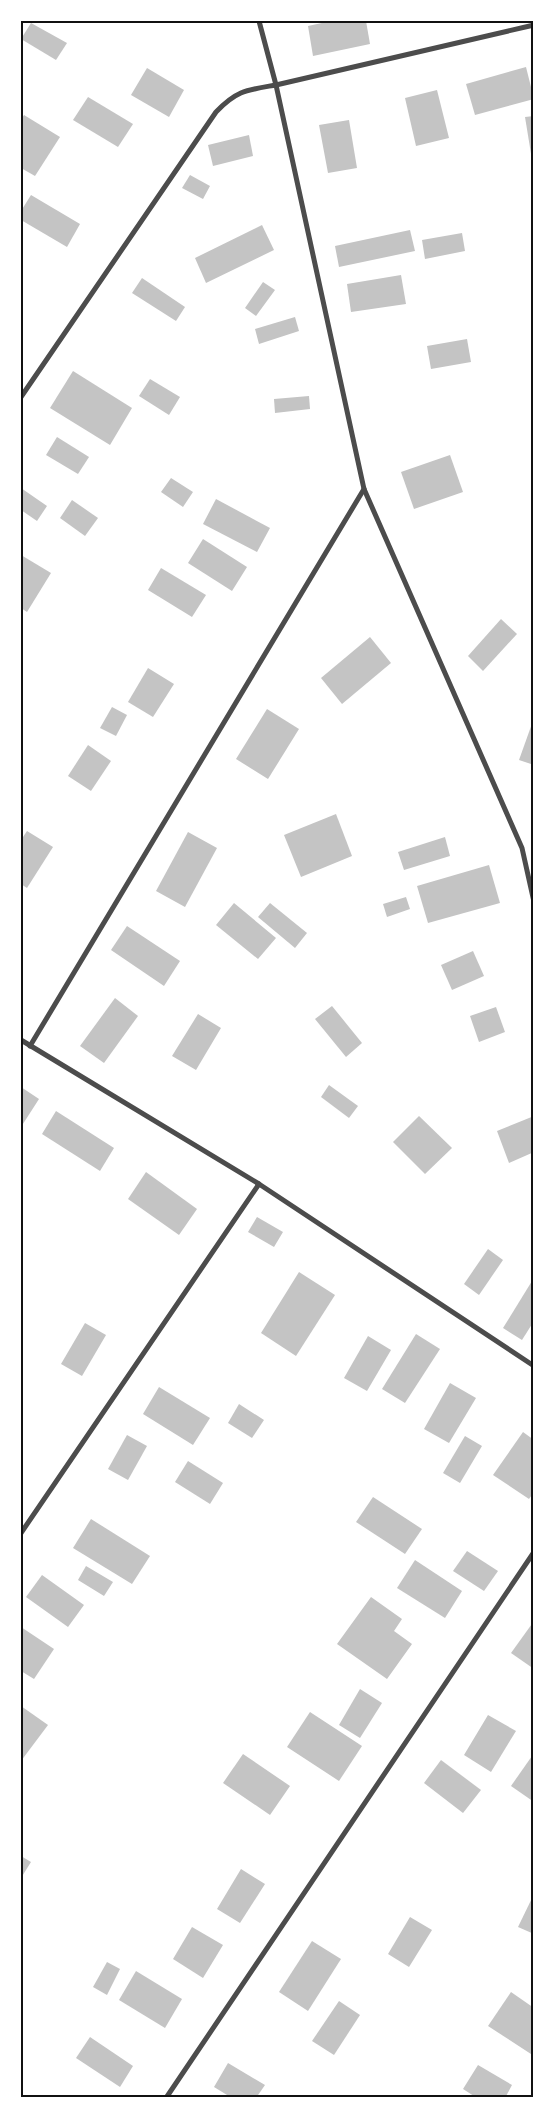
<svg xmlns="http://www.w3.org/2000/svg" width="555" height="2119" font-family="'Golos Text',sans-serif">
  <rect width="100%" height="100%" fill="#fff"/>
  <g fill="#c4c4c4">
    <path d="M331 21H366L370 44 313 56 308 26Z"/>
    <path d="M31 23 67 43 56 60 21 39Z"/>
    <path d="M526 67 534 99 475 115 466 84Z"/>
    <path d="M147 68 184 90 169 117 131 95Z"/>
    <path d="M437 90 449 138 416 146 405 98Z"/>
    <path d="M88 97 133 124 118 147 73 120Z"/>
    <path d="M24 115 60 137 35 176 21 168V120Z"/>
    <path d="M534 116V166H533L525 117Z"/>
    <path d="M349 120 357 168 328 173 319 125Z"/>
    <path d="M249 135 253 156 213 166 208 145Z"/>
    <path d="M190 175 210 186 203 199 182 188Z"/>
    <path d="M31 195 80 224 67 247 21 220V211Z"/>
    <path d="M262 225 274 250 206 283 195 258Z"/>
    <path d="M410 230 415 251 339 267 335 246Z"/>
    <path d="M462 233 465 251 425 259 422 240Z"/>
    <path d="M401 275 406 304 351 312 347 284Z"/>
    <path d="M142 278 185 307 176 321 132 293Z"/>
    <path d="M263 282 275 290 256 316 245 308Z"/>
    <path d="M295 317 299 331 259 344 255 329Z"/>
    <path d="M467 339 471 362 431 369 427 346Z"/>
    <path d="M73 371 132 408 110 445 50 408Z"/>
    <path d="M150 379 180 397 169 415 139 396Z"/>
    <path d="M309 396 310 409 275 413 274 399Z"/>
    <path d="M57 437 89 457 78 474 46 455Z"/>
    <path d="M450 455 463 492 414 509 401 472Z"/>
    <path d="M171 478 193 492 183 507 161 492Z"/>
    <path d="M21 488 47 506 37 521 21 510Z"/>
    <path d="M216 499 270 528 257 552 203 524Z"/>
    <path d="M72 500 98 518 85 536 60 518Z"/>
    <path d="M203 539 247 567 232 591 188 563Z"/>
    <path d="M21 555 51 573 27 612 21 608Z"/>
    <path d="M161 568 206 595 192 617 148 590Z"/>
    <path d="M501 619 517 634 483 671 468 656Z"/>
    <path d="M370 637 391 663 342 704 321 678Z"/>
    <path d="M148 668 174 684 153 717 128 702Z"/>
    <path d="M112 707 127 715 116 736 100 728Z"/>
    <path d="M267 709 299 729 268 779 236 759Z"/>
    <path d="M534 718V765L519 760Z"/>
    <path d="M88 745 111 761 91 791 68 776Z"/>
    <path d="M336 814 352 856 301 877 284 835Z"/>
    <path d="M27 831 53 847 27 888 21 884V840Z"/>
    <path d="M188 832 217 848 185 907 156 891Z"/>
    <path d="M445 837 450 856 404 870 398 852Z"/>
    <path d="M489 865 500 903 428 923 417 886Z"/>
    <path d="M406 897 410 909 387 917 383 904Z"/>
    <path d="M234 903 276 938 258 959 216 925Z"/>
    <path d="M270 903 307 933 295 948 258 917Z"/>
    <path d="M127 926 180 961 164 986 111 950Z"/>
    <path d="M473 951 484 976 452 990 441 965Z"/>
    <path d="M115 998 138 1016 104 1063 80 1046Z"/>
    <path d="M332 1006 362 1043 346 1057 315 1019Z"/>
    <path d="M496 1007 505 1032 479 1042 470 1016Z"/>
    <path d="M198 1014 221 1028 196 1070 172 1056Z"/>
    <path d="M329 1085 358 1106 349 1118 321 1097Z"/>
    <path d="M21 1087 39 1099 21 1127Z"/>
    <path d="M56 1111 114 1148 100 1171 42 1134Z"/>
    <path d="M419 1116 452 1148 425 1174 393 1142Z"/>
    <path d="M534 1116V1152L509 1163 497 1131Z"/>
    <path d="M146 1172 197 1209 179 1235 128 1199Z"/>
    <path d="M257 1217 283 1232 274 1247 248 1232Z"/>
    <path d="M488 1249 503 1260 479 1295 464 1284Z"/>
    <path d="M299 1272 335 1295 296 1356 261 1333Z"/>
    <path d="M532 1281 534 1321 522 1340 503 1328Z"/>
    <path d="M85 1323 106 1335 82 1376 61 1364Z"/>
    <path d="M416 1334 440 1349 405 1403 382 1389Z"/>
    <path d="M368 1336 391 1350 367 1391 344 1378Z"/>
    <path d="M450 1383 476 1398 449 1443 424 1429Z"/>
    <path d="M159 1387 210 1418 193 1445 143 1414Z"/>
    <path d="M239 1404 264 1420 252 1438 228 1423Z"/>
    <path d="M523 1432 534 1440V1492L529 1499 493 1475Z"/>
    <path d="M127 1435 147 1446 128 1480 108 1469Z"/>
    <path d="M465 1436 482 1446 460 1483 443 1473Z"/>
    <path d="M188 1461 223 1483 210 1504 175 1482Z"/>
    <path d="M373 1497 422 1529 405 1554 356 1522Z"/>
    <path d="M91 1519 150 1556 132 1584 73 1548Z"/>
    <path d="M467 1551 498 1571 484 1591 453 1571Z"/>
    <path d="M415 1560 462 1591 445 1618 397 1588Z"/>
    <path d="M86 1566 113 1582 104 1596 78 1580Z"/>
    <path d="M42 1575 84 1605 68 1627 26 1597Z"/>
    <path d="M371 1597 402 1619 394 1631 412 1644 387 1679 337 1644Z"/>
    <path d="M534 1621V1669L511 1653Z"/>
    <path d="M21 1627 54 1649 34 1679 21 1671Z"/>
    <path d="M360 1689 382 1703 360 1738 339 1725Z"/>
    <path d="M21 1706 48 1725 21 1761Z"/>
    <path d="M310 1712 362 1746 339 1781 287 1747Z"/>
    <path d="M488 1715 516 1731 491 1772 464 1755Z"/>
    <path d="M243 1754 290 1786 270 1815 223 1783Z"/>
    <path d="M532 1756 534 1757V1802L511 1786Z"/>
    <path d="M441 1760 481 1790 463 1813 424 1783Z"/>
    <path d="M21 1856 31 1862 21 1878Z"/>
    <path d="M241 1869 265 1884 240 1923 217 1909Z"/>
    <path d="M534 1894V1934L518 1927Z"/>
    <path d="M410 1917 432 1930 409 1967 388 1954Z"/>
    <path d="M192 1927 223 1945 203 1978 173 1959Z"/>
    <path d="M312 1941 341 1959 308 2011 279 1992Z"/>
    <path d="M107 1962 120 1969 107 1995 93 1987Z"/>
    <path d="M136 1971 182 1999 165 2028 119 2000Z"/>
    <path d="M511 1992 534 2008V2056L488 2026Z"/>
    <path d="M339 2001 360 2015 334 2055 312 2041Z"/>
    <path d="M90 2037 133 2066 120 2087 76 2058Z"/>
    <path d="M228 2063 265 2085 256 2098H232L214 2087Z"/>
    <path d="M478 2065 512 2085 505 2098H477L463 2089Z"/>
  </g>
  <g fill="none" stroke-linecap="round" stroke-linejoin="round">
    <g stroke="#4c4c4c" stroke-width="5">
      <path d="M259 21 276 85 364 489 522 848 534 902"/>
      <path d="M21 397 216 112C237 90 247 90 276 85L534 25"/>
      <path d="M21 1040 259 1184 534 1366"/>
      <path d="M30 1046 364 489"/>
      <path d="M21 1533 259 1184"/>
      <path d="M166 2098 534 1552"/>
    </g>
  </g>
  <rect width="555" height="2119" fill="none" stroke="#ffffff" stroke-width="45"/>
  <rect x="22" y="22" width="510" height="2074" fill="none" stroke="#111" stroke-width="2"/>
</svg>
